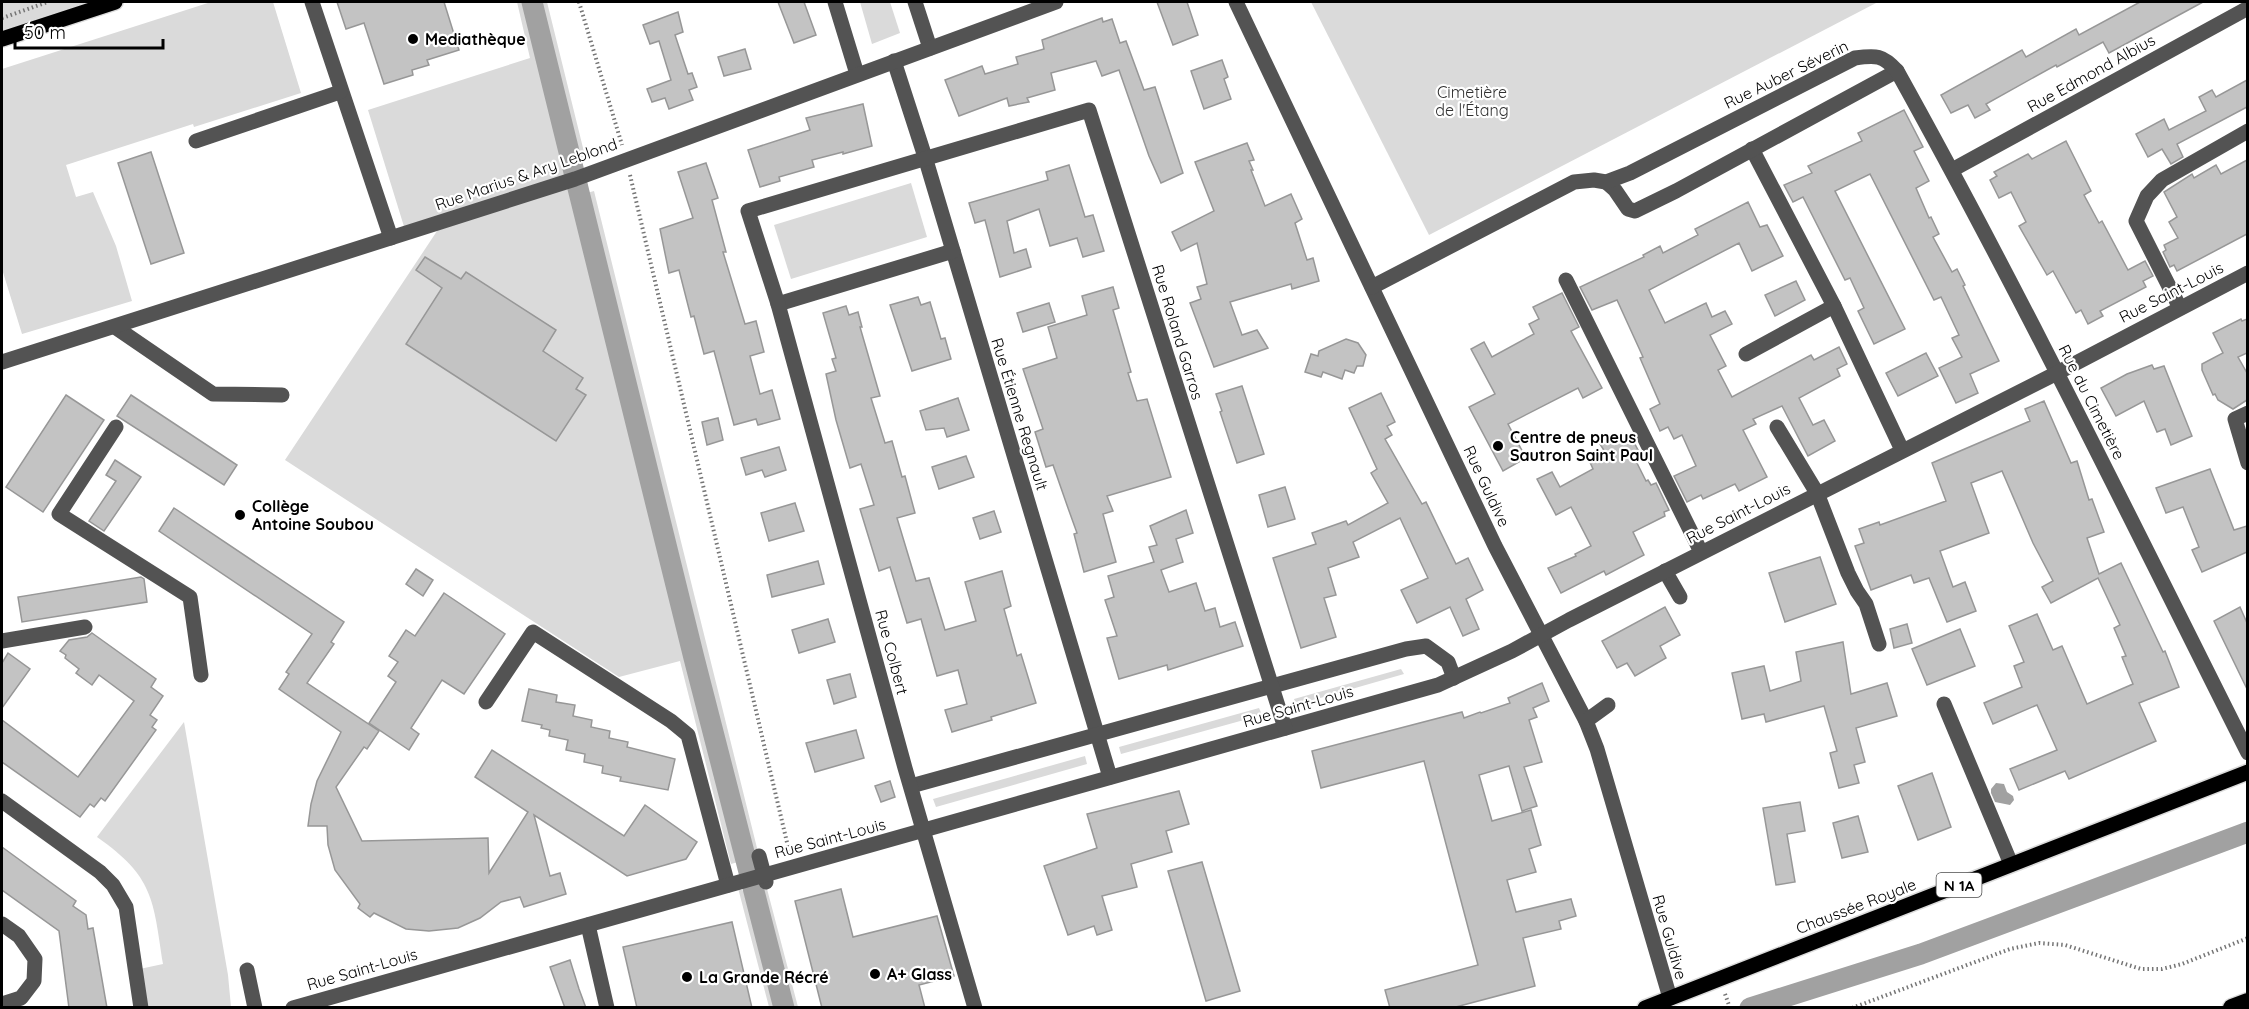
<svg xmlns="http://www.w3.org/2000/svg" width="2249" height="1009" font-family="Quicksand,sans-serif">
  <rect width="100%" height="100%" fill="#fff"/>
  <g fill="#dadada">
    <path d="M2 2H115L2 39Z"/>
    <path d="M211 2H273L301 93 194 127 193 124 66 165 76 197 93 192 116 246 132 301 22 334 2 269V69Z"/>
    <path d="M517 2H547L585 156 571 161 579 195 594 191 759 856 731 864 680 661 619 677 285 460 443 222 406 233 368 110 530 58Z"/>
    <path d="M860 2H890L900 33 872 44Z"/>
    <path d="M1311 2H1878L1429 235Z"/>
    <path d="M911 183 927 237 791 279 774 225Z"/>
    <path d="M1401 669 1404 674 1296 705 1294 699Z"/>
    <path d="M1259 708 1262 715 1121 754 1119 747Z"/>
    <path d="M184 722 228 975 231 1007H141L135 970 163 964C153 899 154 877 97 837Z"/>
    <path d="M1085 756 1087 764 936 807 933 799Z"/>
    <path d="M766 885 798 1007H769L738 888 755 897Z"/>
  </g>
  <path fill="#a1a1a1" d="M1996 783 2004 784 2007 792 2013 796 2014 800 2010 805 1995 802 1991 793V789Z"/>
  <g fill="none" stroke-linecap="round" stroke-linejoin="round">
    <g stroke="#a1a1a1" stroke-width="21">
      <path d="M532 2 694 658 784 1008"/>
      <path d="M1750 1008 1921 954 2248 832"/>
    </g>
  </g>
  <g fill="#c3c3c3" stroke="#979797" stroke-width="1.5">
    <path d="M337 2H444L459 50 427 60 429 65 412 70 413 75 384 84 364 23 346 29Z"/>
    <path d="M778 2H804L816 35 794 43Z"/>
    <path d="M1157 2H1187L1198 35 1173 45Z"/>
    <path d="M2140 2H2203L2109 53 2103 42 2057 67 2056 65 1986 104 1990 110 1975 118 1968 105 1951 113 1941 95 2022 50 2026 57 2076 29 2079 35Z"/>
    <path d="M678 12 683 32 675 35 688 74 692 73 697 87 689 90 693 100 669 109 665 98 652 102 647 89 671 80 659 41 650 44 643 25Z"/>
    <path d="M1102 18 1103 22 1112 19 1120 43 1126 41 1144 90 1155 87 1183 173 1161 183 1149 156 1119 70 1102 76 1096 61 1051 73 1055 90 1027 98 1029 102 1009 106 1007 98 959 116 945 80 982 66 985 74 1018 64 1016 57 1044 49 1042 40Z"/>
    <path d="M745 49 751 69 724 76 718 57Z"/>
    <path d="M1222 60 1228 77 1224 79 1231 99 1204 109 1191 71Z"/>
    <path d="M2247 80V107L2177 144 2183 157 2171 164 2162 149 2148 157 2136 134 2164 119 2169 130 2206 111 2199 97 2212 90 2216 97Z"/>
    <path d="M863 104 872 146 843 154V152L812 160 814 167 779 177 780 181 760 187 748 150 810 130 806 118Z"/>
    <path d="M1904 110 1923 147 1914 151 1929 181 1916 188 1929 218 1931 217 1939 234 1933 237 1952 272 1957 269 1965 285 1963 286 1999 361 1970 374 1978 393 1956 403 1939 368 1962 357 1952 338 1959 335 1941 297 1934 300 1870 174 1835 191 1905 329 1874 344 1858 311 1864 308 1850 278 1845 280 1803 197 1793 202 1784 185 1812 173 1808 166 1862 141 1858 133Z"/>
    <path d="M2066 141 2091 191 2084 195 2099 223 2102 221 2128 270 2145 261 2153 276 2143 281 2146 287 2100 311 2103 316 2088 324 2081 310 2076 313 2053 271 2047 275 2019 226 2026 222 2011 192 1999 198 1990 180 1997 176 1994 172 2028 154 2032 159Z"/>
    <path d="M1247 143 1254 160 1249 161 1253 170H1251L1265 206 1291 194 1302 219 1295 223 1307 260 1313 258 1319 281 1292 289 1291 284 1230 302 1242 335 1257 330 1268 348 1214 367 1190 303 1201 299 1197 287 1207 284 1197 243 1181 251 1172 232 1214 211 1195 162Z"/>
    <path d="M151 152 184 253 151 264 118 163Z"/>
    <path d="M2247 160V234L2177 271 2174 265 2170 267 2163 252 2166 250 2164 245 2178 238 2169 222 2177 217 2164 192 2192 174 2194 178 2216 165 2221 174Z"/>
    <path d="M706 163 718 198 712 200 726 252H723L745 324 756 321 764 352 750 356 760 394 772 390 780 419 758 425 756 419 734 425 714 351 704 354 694 316 691 317 679 270 669 273 660 229 693 218 678 172Z"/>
    <path d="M1069 165 1085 217 1093 215 1104 251 1083 257 1077 238 1050 246 1039 209 1007 221 1014 253 1026 249 1031 267 1000 277 985 220 975 223 969 203 1048 180 1046 172Z"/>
    <path d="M1748 202 1760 227 1767 225 1783 256 1752 271 1739 243 1649 290 1665 323 1706 303 1712 317 1725 311 1732 324 1710 335 1726 366 1718 370 1732 397 1811 355 1814 360 1839 347 1847 364 1837 369 1840 376 1799 398 1813 425 1824 420 1835 441 1808 456 1782 406 1753 419 1756 424 1743 430 1767 477 1739 491 1735 484 1703 499 1701 495 1687 502 1674 476 1696 466 1682 435 1674 439 1668 427 1660 431 1650 409 1660 404 1640 358 1643 357 1617 300 1592 310 1580 287 1644 257 1643 255 1660 246 1663 253 1698 235 1695 229Z"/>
    <path d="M425 257 461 279 466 272 556 330 543 351 583 378 576 389 586 395 556 441 406 344 442 288 416 270Z"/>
    <path d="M1796 281 1805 300 1775 316 1765 295Z"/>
    <path d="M1113 287 1119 308 1113 310 1131 372 1128 373 1137 401 1147 399 1171 477 1107 496 1113 511 1103 514 1116 562 1084 572 1074 534 1077 533 1068 508 1053 465 1046 467 1035 432 1043 429 1023 369 1057 358 1048 327 1087 315 1082 296Z"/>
    <path d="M1562 293 1579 327 1571 331 1602 388 1583 398 1578 388 1508 424 1526 458 1503 471 1469 407 1495 394 1471 349 1484 342 1492 357 1534 334 1529 324 1539 319 1533 307Z"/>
    <path d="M918 297 921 305 930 302 941 339 945 338 951 359 912 371 890 305Z"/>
    <path d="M1049 303 1055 322 1023 332 1017 313Z"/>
    <path d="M846 306 849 315 858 312 862 327H860L880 396 871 398 885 443 892 441 902 477 905 476 915 513 897 518 916 581 929 578 945 630 976 621 965 582 1002 571 1011 606 1004 609 1017 656 1021 654 1036 703 991 717 992 720 952 732 945 710 967 704 958 670 937 676 921 619 907 623 890 567 879 571 860 509 874 505 861 464 850 468 836 420 826 374 836 371 832 359 836 358 823 313Z"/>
    <path d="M2241 319 2242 321 2247 319V353L2238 357 2247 373V400L2233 409 2218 400 2215 394 2213 395 2202 370V364L2223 353 2213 333Z"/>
    <path d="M1346 339 1358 343 1366 355 1363 366H1357L1354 373 1345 370 1342 379 1323 372 1321 377 1305 372 1311 354 1318 356 1319 351Z"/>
    <path d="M1926 353 1938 376 1898 396 1886 373Z"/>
    <path d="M2152 365 2154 369 2164 366 2192 436 2171 445 2165 429 2157 432 2144 401 2116 416 2101 388 2127 374Z"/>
    <path d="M1242 386 1264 454 1237 463 1220 412 1222 411 1216 394Z"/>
    <path d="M1381 393 1395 422 1387 426 1392 435 1385 439 1422 504 1426 502 1456 564 1468 558 1483 590 1466 599 1479 629 1463 636 1450 607 1417 623 1401 590 1428 578 1400 518 1353 542 1359 557 1328 568 1336 595 1324 598 1336 637 1301 648 1273 558 1316 544 1312 533 1346 521 1348 525 1388 503 1371 473 1377 469 1349 408Z"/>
    <path d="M66 395 104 420 43 512 6 487Z"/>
    <path d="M131 395 237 465 224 485 117 416Z"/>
    <path d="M958 398 969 430 947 437 944 428 926 430 920 411Z"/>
    <path d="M2044 401 2071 463 2077 461 2089 500 2092 499 2104 532 2087 538 2099 574 2121 563 2163 652 2165 651 2179 687 2139 703 2156 741 2069 779 2065 771 2019 790 2010 769 2057 750 2037 705 1993 724 1984 703 2022 687 2014 666 2024 662 2009 626 2037 614 2053 650 2062 646 2087 704 2133 684 2122 657 2126 656 2114 628 2120 625 2098 578 2051 603 2042 587 2053 581 2033 543 2002 471 1971 483 1989 533 1940 551 1953 587 1965 582 1976 611 1947 622 1929 578 1914 583 1911 575 1871 590 1855 546 1864 543 1859 529 1879 522 1880 525 1946 501 1932 463 2030 421 2025 409Z"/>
    <path d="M718 418 723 440 707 445 702 422Z"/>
    <path d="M1622 433 1624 438 1630 435 1638 450 1632 453 1646 481 1648 480 1651 485 1656 483 1669 510 1664 512 1665 516 1633 532 1644 555 1606 575 1604 571 1561 593 1548 568 1576 556 1575 554 1591 546 1571 507 1556 515 1537 479 1552 472 1560 487 1593 469 1589 460 1605 452 1600 444Z"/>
    <path d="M779 447 786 470 765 477 762 470 746 475 741 458Z"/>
    <path d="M966 456 974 477 939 489 932 467Z"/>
    <path d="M115 460 141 477 104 531 89 521 116 481 106 475Z"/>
    <path d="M2210 469 2234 530 2247 526V552L2202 572 2192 550 2199 547 2183 507 2166 513 2156 488Z"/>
    <path d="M1285 487 1295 519 1268 527 1259 495Z"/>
    <path d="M795 503 804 531 769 541 761 513Z"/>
    <path d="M174 508 344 622 331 642 334 644 307 683 379 731 367 749 364 747 336 787 362 841 488 838 489 873 528 812 475 777 492 750 624 836 645 805 697 842 686 859 627 876 534 815 550 876 560 873 566 894 524 907 520 897 501 902 480 918 458 928 429 931 406 929 374 913 370 917 358 908 360 904 335 870 328 845 327 826H308L311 804 317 781 341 732 279 689 289 674 286 672 312 634 159 531Z"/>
    <path d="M1186 510 1193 533 1176 539 1183 562 1161 570 1169 592 1196 583 1205 611 1215 608 1220 627 1235 622 1243 646 1168 670 1167 665 1119 679 1107 638 1117 636 1105 600 1114 597 1108 576 1154 562 1149 547 1157 545 1150 526Z"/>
    <path d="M994 511 1001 532 980 539 973 518Z"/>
    <path d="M1820 557 1836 604 1785 622 1769 573Z"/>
    <path d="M818 561 824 584 772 597 767 575Z"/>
    <path d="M416 569 433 580 423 596 406 584Z"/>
    <path d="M141 577 144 579 147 602 22 622 18 597Z"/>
    <path d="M444 593 505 634 464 694 442 680 411 728 419 734 409 750 369 723 396 682 388 676 398 662 389 656 406 630 415 636Z"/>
    <path d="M1665 607 1680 635 1660 646 1666 658 1635 676 1627 663 1617 668 1602 641Z"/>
    <path d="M2240 607 2247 623V689L2214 621Z"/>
    <path d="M828 619 835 642 799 653 792 630Z"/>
    <path d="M1907 624 1912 643 1894 648 1890 629Z"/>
    <path d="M1960 629 1975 666 1927 685 1912 649Z"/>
    <path d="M92 633 156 679 151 687 163 696 150 715 157 720 152 727 156 730 105 801 101 798 94 807 90 804 80 817 2 762V720L78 777 134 701 99 675 92 685 76 673 79 669 65 658 66 655 60 651 69 640 87 637Z"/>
    <path d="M1843 642 1851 694 1887 683 1897 716 1856 728 1865 762 1854 765 1859 783 1839 788 1830 753 1837 751 1824 706 1766 722 1764 714 1742 719 1732 673 1764 666 1770 691 1801 681 1796 652Z"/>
    <path d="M8 653 30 669 2 708V663Z"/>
    <path d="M850 674 856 697 834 704 827 680Z"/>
    <path d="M1542 683 1549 701 1533 708 1537 717 1529 720 1542 762 1524 767 1537 806 1522 811 1509 766 1479 775 1492 821 1531 810 1541 845 1529 849 1536 872 1507 880 1516 912 1571 899 1576 916 1559 921 1561 929 1523 938 1535 986 1452 1008H1390L1385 990 1478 965 1424 761 1321 788 1312 751 1462 712 1464 718 1480 712 1481 713 1510 703 1508 698Z"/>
    <path d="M529 689 557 695 556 702 575 705 573 716 592 720 591 727 610 731 609 738 628 742 627 747 675 759 668 790 620 781 621 777 602 773 603 766 584 762 585 754 566 750 568 740 549 736 550 730 541 728 542 725 522 721Z"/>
    <path d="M856 730 864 758 815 772 806 743Z"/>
    <path d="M1932 773 1951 827 1918 840 1898 786Z"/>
    <path d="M890 781 895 797 881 802 875 786Z"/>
    <path d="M1179 791 1189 824 1166 831 1172 852 1131 864 1137 887 1102 896 1112 930 1097 935 1094 926 1068 935 1044 866 1097 848 1087 814Z"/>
    <path d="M1800 802 1805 831 1787 834 1795 882 1776 885 1763 808Z"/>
    <path d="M1858 816 1868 852 1842 858 1833 823Z"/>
    <path d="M2 847 76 901 73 906 86 915 88 929 93 928 107 1008H69L59 931 2 890Z"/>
    <path d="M1202 862 1240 991 1206 1001 1168 871Z"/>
    <path d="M841 889 853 937 937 916 954 976 919 985 925 1008H822L795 901Z"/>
    <path d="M732 922 752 1008H637L623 947Z"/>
    <path d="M570 960 579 989 586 1008H565L550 967Z"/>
  </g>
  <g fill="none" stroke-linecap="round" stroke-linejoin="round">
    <g stroke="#dbdbdb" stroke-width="18">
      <g id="major">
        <path d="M2 39 115 2"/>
        <path d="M1645 1008 2248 772"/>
      </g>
    </g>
    <g stroke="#dbdbdb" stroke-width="21">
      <path id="highway" d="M2232 1008 2248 1002"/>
    </g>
    <g stroke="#757575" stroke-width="4" stroke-dasharray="1.5 3" stroke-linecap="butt">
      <path d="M579 2 622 145"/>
      <path d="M2 18 48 2"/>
      <path d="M630 175 789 851"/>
      <path d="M1725 994 1730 1008"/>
      <path d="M1852 1008 2010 949 2039 943 2065 945 2141 969H2162L2182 964 2248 938"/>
    </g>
    <g stroke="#535353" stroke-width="15">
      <path d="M312 2 391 238"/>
      <path d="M835 2 857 74"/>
      <path d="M915 2 930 48"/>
      <path d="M1236 2 1495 546 1586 721 1597 749 1670 998"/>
      <path d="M894 61 925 157 1110 777"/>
      <path d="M196 141 340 92"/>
      <path d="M1752 149 1834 306 1902 450"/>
      <path d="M1952 170 2248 8"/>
      <path d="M1606 182 1615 190 1628 209 1635 211 1676 191 1897 71"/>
      <path d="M1566 280 1701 552"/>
      <path d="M1372 287 1574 182 1594 180 1606 182 1630 173 1855 58C1876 55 1883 55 1897 71 2021 294 2133 524 2248 753"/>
      <path d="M778 304 953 251"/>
      <path d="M2180 308 2136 221 2147 196 2162 180 2248 131"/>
      <path d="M115 327 213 394 282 395"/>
      <path d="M1746 354 1834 306"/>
      <path d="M2 362 575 179 1056 2"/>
      <path d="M2248 413 2235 419 2248 463"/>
      <path d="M116 427 59 514 190 597 201 675"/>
      <path d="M1777 427 1817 493 1848 573 1857 591 1866 604 1879 644"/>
      <path d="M1665 571 1680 597"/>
      <path d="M2 641 85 627"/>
      <path d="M486 702 533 632 671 721 688 735 728 885"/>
      <path d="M1944 704 2011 864"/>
      <path d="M1586 721 1608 705"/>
      <path d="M911 786 1406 649 1426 646 1448 662 1454 678"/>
      <path d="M2 801 100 872 113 885 126 907 141 1008"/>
      <path d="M759 856 766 882"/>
      <path d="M2 924 19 936 35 959 34 981 21 998 2 1004"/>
      <path d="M588 925 607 1008"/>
      <path d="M247 970 255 1008"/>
      <path d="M293 1008 1438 685 1512 651 1569 620 2057 373 2248 273"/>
      <path d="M975 1008 905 768 778 304 748 211 1089 110 1285 728"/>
    </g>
    <use href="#major" stroke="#000" stroke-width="15"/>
    <use href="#highway" stroke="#000" stroke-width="18"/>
  </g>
  <g fill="#000" stroke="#fff" stroke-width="2">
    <circle cx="413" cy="39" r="6"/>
    <circle cx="1498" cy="446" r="6"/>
    <circle cx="240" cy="515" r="6"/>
    <circle cx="875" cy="974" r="6"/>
    <circle cx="687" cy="977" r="6"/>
  </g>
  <g text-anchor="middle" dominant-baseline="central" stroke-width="4.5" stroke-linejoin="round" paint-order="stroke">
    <rect fill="#fff" stroke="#4c4c4c" stroke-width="1.5" x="1936.5" y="873" width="45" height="24" rx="4.5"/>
    <g font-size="15" font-weight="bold" fill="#000">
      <text x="1959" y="885">N 1A</text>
    </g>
    <g font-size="16" font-weight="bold" fill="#000" stroke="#fff" text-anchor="start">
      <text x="425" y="39">Mediathèque</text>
      <text x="1510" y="437">Centre de pneus<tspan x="1510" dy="18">Sautron Saint Paul</tspan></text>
      <text x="252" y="506">Collège<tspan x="252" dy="18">Antoine Soubou</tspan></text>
      <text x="887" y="974">A+ Glass</text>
      <text x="699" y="977">La Grande Récré</text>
    </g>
    <g font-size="16" fill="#000" stroke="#fff">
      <text transform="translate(2091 73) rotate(-29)">Rue Edmond Albius</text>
      <text transform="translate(1786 74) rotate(-26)">Rue Auber Séverin</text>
      <text transform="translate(526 174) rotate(-19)">Rue Marius &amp; Ary Leblond</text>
      <text transform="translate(2171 292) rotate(-27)">Rue Saint-Louis</text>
      <text transform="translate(1178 332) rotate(73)">Rue Roland Garros</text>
      <text transform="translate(2092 402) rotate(63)">Rue du Cimetière</text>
      <text transform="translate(1020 414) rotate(73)">Rue Étienne Regnault</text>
      <text transform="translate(1487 486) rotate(65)">Rue Guldive</text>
      <text transform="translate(1738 513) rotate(-27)">Rue Saint-Louis</text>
      <text transform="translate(892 652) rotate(75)">Rue Colbert</text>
      <text transform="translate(1298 706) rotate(-16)">Rue Saint-Louis</text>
      <text transform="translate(830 838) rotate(-15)">Rue Saint-Louis</text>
      <text transform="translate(1856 906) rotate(-21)">Chaussée Royale</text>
      <text transform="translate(1670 937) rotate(74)">Rue Guldive</text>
      <text transform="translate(362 969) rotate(-16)">Rue Saint-Louis</text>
    </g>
    <g font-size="16" fill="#313131" stroke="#fff">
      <text x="1472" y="92">Cimetière<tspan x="1472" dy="18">de l'Étang</tspan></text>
    </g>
  </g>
  <rect width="2249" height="1009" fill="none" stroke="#000000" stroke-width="6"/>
  <path d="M15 39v9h148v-9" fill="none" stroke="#000000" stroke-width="3"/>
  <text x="24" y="39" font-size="18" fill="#000000" stroke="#ffffff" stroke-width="4.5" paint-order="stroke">50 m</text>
</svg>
